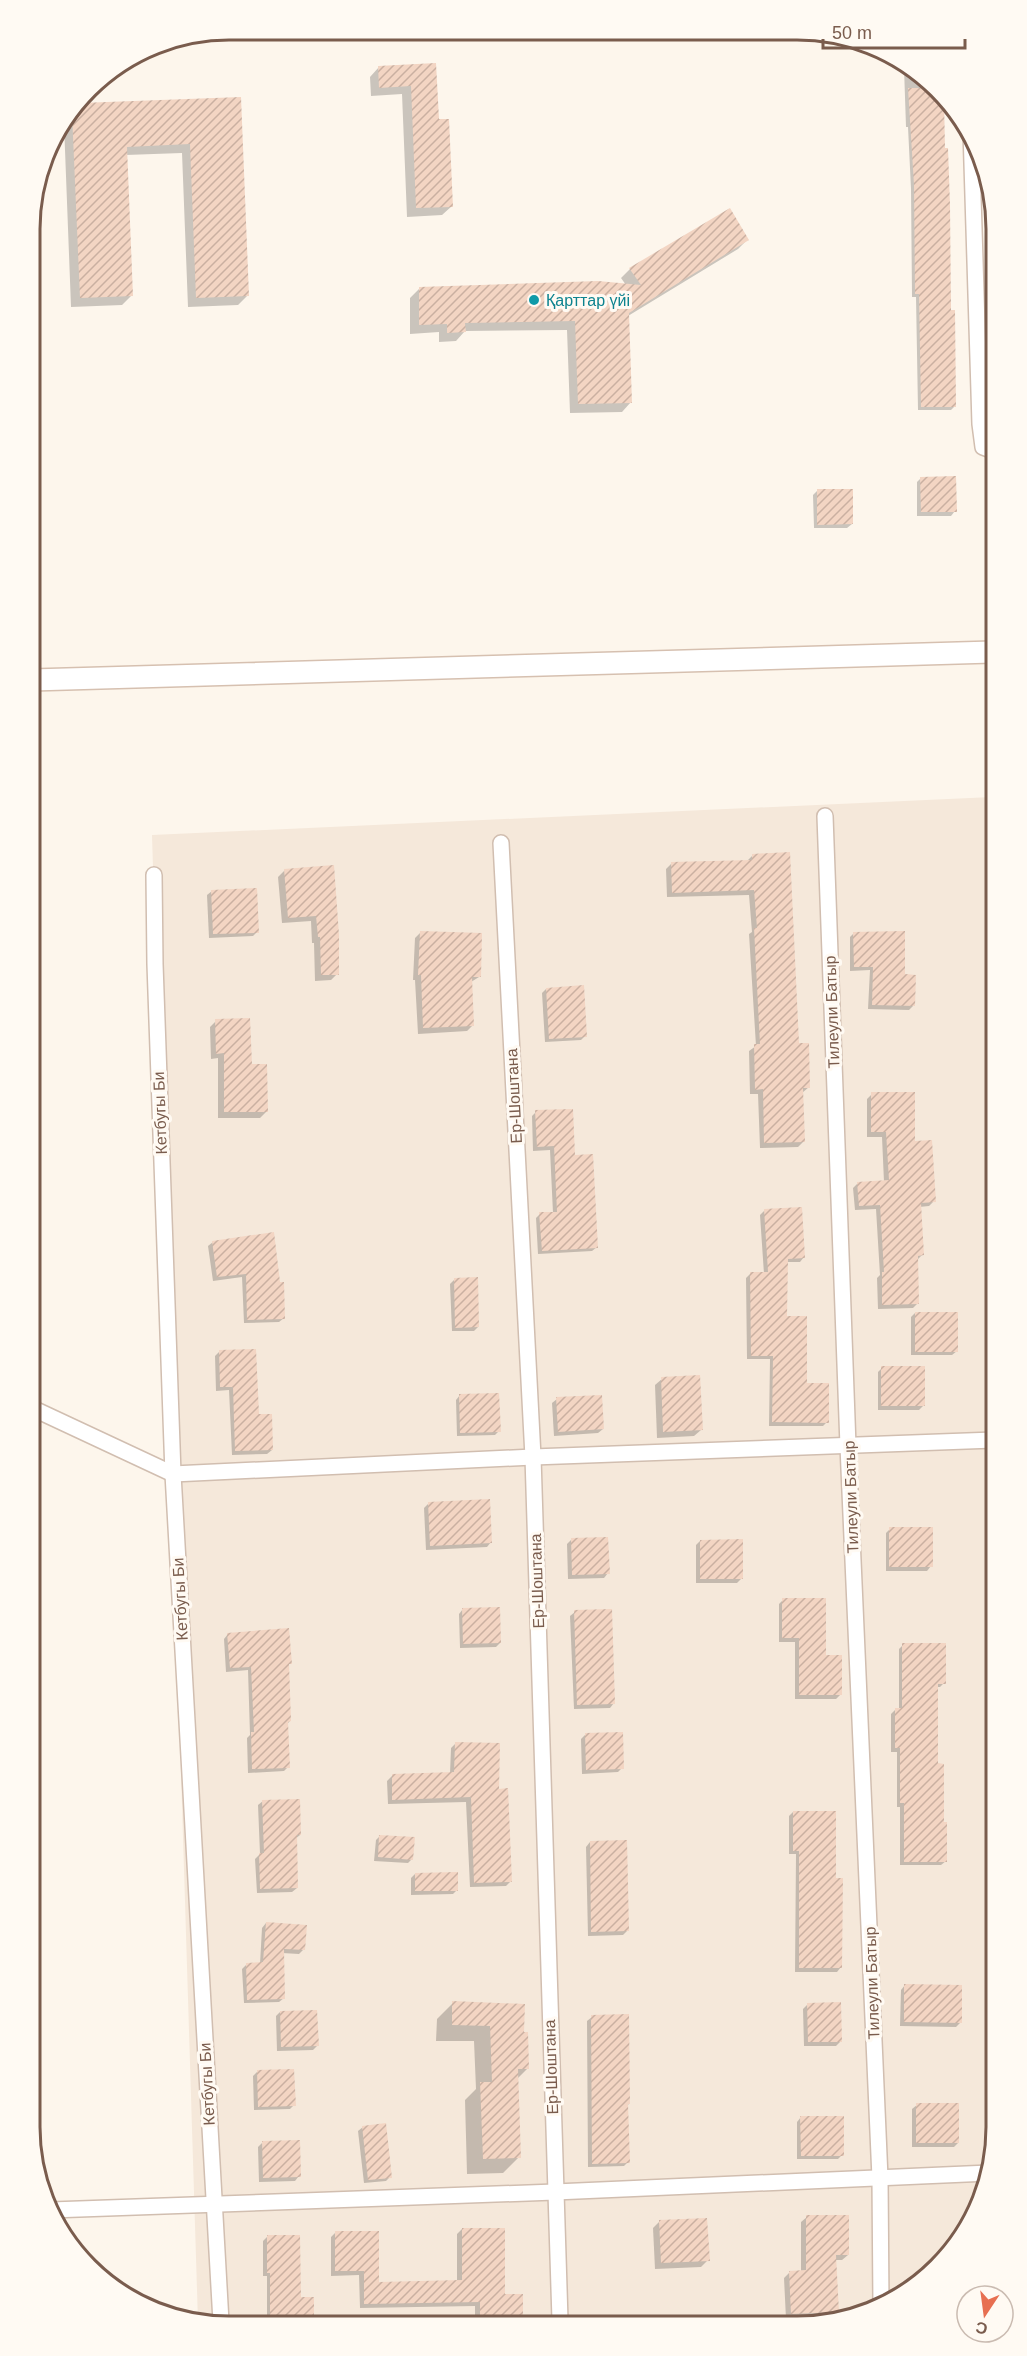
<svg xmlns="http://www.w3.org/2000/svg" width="1027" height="2356" font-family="Helvetica,sans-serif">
  <defs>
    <pattern id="building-hatch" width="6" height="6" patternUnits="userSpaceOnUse" patternTransform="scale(1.5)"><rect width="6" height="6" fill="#f3d5c3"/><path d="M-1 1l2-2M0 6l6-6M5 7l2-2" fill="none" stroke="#cab0a1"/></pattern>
  </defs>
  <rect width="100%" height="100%" fill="#fdf6ec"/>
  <path fill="#f5e8da" d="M992 797 997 2140 982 2202 948 2258 908 2293 849 2319 198 2322 152 835Z"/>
  <g fill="#0003">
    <path d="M435 65 437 121 452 206 442 215 407 217 402 94 371 96 370 77 379 67Z"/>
    <path d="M904 68 929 80 942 96 955 406 951 410H918L916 297H912L911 189 908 127H906Z"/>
    <path d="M240 98 248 295 238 305 188 307 182 153 126 155 131 296 122 305 71 307 64 124 79 104Z"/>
    <path d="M729 210 747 240 738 249 628 316 631 402 622 412 570 413 567 330 465 331 456 341 439 342V332L410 334V298L419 289 626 285 621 278 630 269Z"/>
    <path d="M921 478 955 511 951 516H917V482Z"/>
    <path d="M817 491 852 524 847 528H814L813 495Z"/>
    <path d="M753 855 809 1087 802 1093 803 1142 798 1147 760 1148 758 1094H750L749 1051 756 1046 749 934 752 932 749 895 667 897 666 869 671 864 746 862Z"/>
    <path d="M332 867 337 974 331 980 315 981 314 943H312L311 921 282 923 278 877 285 870Z"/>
    <path d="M212 891 257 932 253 936 209 938 207 895Z"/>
    <path d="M421 932 479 977 471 982 473 1025 467 1031 418 1034 415 980H413L415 938Z"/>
    <path d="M854 933 904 976 913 1006 909 1010 868 1009 870 970 850 971V937Z"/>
    <path d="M546 989 585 1036 581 1040 545 1042 542 993Z"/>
    <path d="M216 1021 250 1065 266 1112 260 1118H218V1058L211 1059 210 1027Z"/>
    <path d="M872 1094 913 1143 934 1201 929 1206 919 1207 922 1255 917 1260V1304L913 1308 878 1309 877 1278 880 1275 876 1209 855 1210 853 1188 858 1183 884 1182 882 1137H867V1099Z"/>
    <path d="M536 1112 573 1157 597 1247 592 1251 538 1254 536 1218 540 1214 553 1213 550 1150 533 1151 532 1116Z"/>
    <path d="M765 1210 804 1257 800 1262H787L786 1318 805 1385 827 1422 823 1426H769L770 1359H747L746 1278 751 1273 764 1274 760 1215Z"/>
    <path d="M272 1234 284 1318 279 1322 244 1323 242 1277 213 1281 208 1246 213 1242Z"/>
    <path d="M455 1279 478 1327 474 1331H452L450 1284Z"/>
    <path d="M915 1313 957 1351 952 1355H911V1317Z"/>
    <path d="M219 1352 257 1416 272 1450 267 1454 232 1455 229 1390 216 1391 215 1356Z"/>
    <path d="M882 1368 923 1406 919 1410H878V1372Z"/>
    <path d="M662 1379 701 1430 694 1436 657 1438 655 1385Z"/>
    <path d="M460 1395 499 1431 495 1435 457 1436 456 1400Z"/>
    <path d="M557 1399 603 1429 598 1433 554 1436 552 1403Z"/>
    <path d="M428 1504 491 1542 487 1547 426 1550 424 1508Z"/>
    <path d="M890 1529 931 1566 927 1571H886V1533Z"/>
    <path d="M571 1540 608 1573 604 1578 568 1579 567 1544Z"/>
    <path d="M700 1541 741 1579 737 1583H696V1545Z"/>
    <path d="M783 1600 824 1656 841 1694 836 1699H795V1642H779V1604Z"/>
    <path d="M463 1609 500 1643 496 1647 460 1648 459 1614Z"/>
    <path d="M575 1612 614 1703 610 1708 574 1709 570 1616Z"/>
    <path d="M228 1634 290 1663 288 1666 290 1721 287 1724 288 1767 284 1771 248 1773 247 1738 250 1735 248 1670 226 1672 224 1639Z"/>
    <path d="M903 1645 944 1683 940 1687H936V1765L946 1861 941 1865H900V1807H897V1752H891V1714L895 1710H899V1649Z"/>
    <path d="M585 1735 622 1768 618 1772 582 1774 581 1739Z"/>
    <path d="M456 1743 497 1790 511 1881 506 1886 470 1887 466 1802 388 1804 387 1781 392 1776 450 1774 451 1748Z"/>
    <path d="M263 1801 300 1835 295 1839 297 1888 292 1892 257 1893 255 1859 260 1854 258 1805Z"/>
    <path d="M793 1812 835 1879 841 1967 837 1972H795L796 1854H789V1816Z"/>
    <path d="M380 1836 412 1859 408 1863 374 1861 376 1840Z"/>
    <path d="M590 1842 628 1930 623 1935 588 1936 586 1847Z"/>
    <path d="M415 1874 457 1890 453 1894 411 1895V1878Z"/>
    <path d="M266 1923 303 1950 299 1954 282 1953 284 1998 279 2002 244 2003 242 1969 247 1964H260L262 1928Z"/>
    <path d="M905 1985 960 2023 956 2027 900 2026 901 1990Z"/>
    <path d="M453 2003 522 2034 528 2068 517 2079 519 2157 503 2173 467 2174 465 2100 476 2089 474 2041H436L437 2019Z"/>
    <path d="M808 2004 841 2041 836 2046H804L803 2009Z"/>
    <path d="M280 2012 317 2046 313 2050 277 2051 276 2016Z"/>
    <path d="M592 2017 629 2104 626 2106 628 2162 624 2166 588 2167 587 2021Z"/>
    <path d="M257 2072 294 2105 290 2109 254 2110 253 2076Z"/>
    <path d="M917 2105 958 2143 954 2147H912V2109Z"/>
    <path d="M801 2117 842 2155 838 2159H797V2122Z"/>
    <path d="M363 2127 390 2177 386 2181 364 2183 358 2131Z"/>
    <path d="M262 2143 299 2176 295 2181 259 2182 258 2147Z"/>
    <path d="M807 2217 848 2255 842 2260H835L838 2311 832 2317 786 2319 784 2278 789 2273 801 2272V2222Z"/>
    <path d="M659 2222 708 2260 701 2267 655 2269 653 2228Z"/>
    <path d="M462 2229 522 2321H475V2306L360 2308 359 2275 331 2276V2237L336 2232 377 2283 457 2282V2234Z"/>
    <path d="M267 2237 299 2298 312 2322H267V2276H263V2241Z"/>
  </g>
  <g fill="url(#building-hatch)">
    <path d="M436 63 439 119H449L453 207 416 208 411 86 379 88 378 66Z"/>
    <path d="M908 88H936L944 98 945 148H948L950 205 951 310H955L956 407H921L919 294H915L914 185Z"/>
    <path d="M241 97 249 296 196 298 190 144 127 147 133 296 80 298 72 113 80 103Z"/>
    <path d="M730 208 749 240 629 313 632 403 578 404 575 321 465 323 466 332 447 333V324L419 325V287L598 281 641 285 629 268Z"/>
    <path d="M956 476 957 512H921L920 477Z"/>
    <path d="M817 489H853V524L817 525Z"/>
    <path d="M790 852 799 1043H809L810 1088H803L805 1142 764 1143 763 1089 755 1090 754 1044H760L754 928H757L754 890 672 893 671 862 752 860V854Z"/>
    <path d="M334 865 339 935V975H321L320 937H318L316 916 288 918 284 869Z"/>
    <path d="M257 888 259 933 213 934 211 890Z"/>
    <path d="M420 931 482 933 481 977H472L474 1026 423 1028 421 975H418Z"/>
    <path d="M905 931V974L916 975 915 1006 872 1005 873 967H854L853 932Z"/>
    <path d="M584 985 587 1037 549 1039 546 988Z"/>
    <path d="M250 1018 252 1064H267L268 1112H224V1053L216 1054 215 1019Z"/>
    <path d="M871 1092H915V1141L932 1140 936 1202 921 1203 924 1255 918 1256 919 1304 882 1305V1272H884L880 1205 859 1206 857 1182 889 1180 886 1132H871Z"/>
    <path d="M573 1109 575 1155 593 1154 598 1248 542 1251 539 1212H557L554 1146 537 1147 535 1110Z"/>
    <path d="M802 1207 805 1258 788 1259 787 1316H807V1383H829V1423L772 1422 773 1356H751L750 1272H768L764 1209Z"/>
    <path d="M274 1232 280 1282H284L285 1319 247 1320 246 1274 217 1277 212 1241Z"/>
    <path d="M478 1277 479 1327 455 1328 454 1278Z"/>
    <rect x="915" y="1312" width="43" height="40"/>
    <path d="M256 1349 259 1414H272L273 1450 235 1451 233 1387H220L219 1350Z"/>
    <rect x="881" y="1366" width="44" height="40"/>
    <path d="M700 1375 703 1430 663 1432 661 1377Z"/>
    <path d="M499 1393 501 1432 460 1433 459 1394Z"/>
    <path d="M602 1395 604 1429 558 1432 556 1397Z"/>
    <path d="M490 1499 492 1543 430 1546 428 1502Z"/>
    <rect x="889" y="1527" width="44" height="40"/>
    <path d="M608 1537 610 1574 572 1575 571 1538Z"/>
    <path d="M743 1539V1579H700V1540Z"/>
    <path d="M782 1598H826V1655H842V1695H799V1638H782Z"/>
    <path d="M500 1607 501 1643 463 1644 462 1608Z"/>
    <path d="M612 1609 615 1704 577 1705 574 1610Z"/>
    <path d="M289 1628 292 1664H289L291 1721 288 1722 290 1768 252 1769 251 1732H254L251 1667 230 1668 227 1633Z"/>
    <path d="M902 1643H946V1684H938V1763L944 1764V1822H947V1862H904V1803H900V1748H895V1708H902Z"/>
    <path d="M623 1732 624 1769 586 1770 585 1733Z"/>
    <path d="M455 1742 500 1743 499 1789 508 1788 512 1882 474 1883 471 1797 392 1800V1774L454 1772Z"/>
    <path d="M300 1799 301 1835H297L298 1888 260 1889 259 1853H264L262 1800Z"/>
    <path d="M793 1811H836V1878H843L842 1968H799V1851H793Z"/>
    <path d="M379 1835 415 1837 413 1860 378 1857Z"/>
    <path d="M627 1840 629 1931 591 1932 590 1841Z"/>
    <path d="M458 1872V1891H415V1873Z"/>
    <path d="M266 1922 307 1925 305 1950 284 1949 285 1999 247 2000 246 1963 263 1962Z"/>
    <path d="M904 1984 962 1985V2023L904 2022Z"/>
    <path d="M452 2001 525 2004 524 2032H528L529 2069H518L521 2158 483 2159 480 2082H492L490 2026 452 2025Z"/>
    <path d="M841 2002 842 2042H808L807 2003Z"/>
    <path d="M317 2010 319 2046 281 2047 280 2011Z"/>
    <path d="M629 2014 630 2104H628L630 2163 592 2164 591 2015Z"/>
    <path d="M294 2069 296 2106 258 2107 257 2070Z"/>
    <rect x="916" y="2103" width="43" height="40"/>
    <path d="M800 2116H844V2156H801Z"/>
    <path d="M386 2123 392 2178 368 2180 362 2126Z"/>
    <path d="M300 2140 301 2177 263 2178 262 2141Z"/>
    <path d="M806 2215H849V2255H836L839 2312 791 2314 789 2271 806 2270Z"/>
    <path d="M707 2218 710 2261 661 2263 659 2220Z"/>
    <path d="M462 2228H505V2294H523V2321H480V2302L364 2304V2271H335V2231H379V2282L462 2280Z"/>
    <path d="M267 2235H300L301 2297H314V2322H270V2273H267Z"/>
  </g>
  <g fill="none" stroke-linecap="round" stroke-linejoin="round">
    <g stroke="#d1beb0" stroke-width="18">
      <g id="minor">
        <path d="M971 131 980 424 983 447 991 450"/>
        <path d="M825 816 848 1446 880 2178 881 2305"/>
        <path d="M501 843 533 1457 560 2320"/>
        <path d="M154 875 155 964 173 1474 221 2322"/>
        <path d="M34 1409 173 1474 533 1457 994 1440"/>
        <path d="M51 2210 555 2192 989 2173"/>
      </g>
    </g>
    <g stroke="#d6c0b0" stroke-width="24">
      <path id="secondary" d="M32 680 992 652"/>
    </g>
    <use href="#minor" stroke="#fff" stroke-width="15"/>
    <use href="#secondary" stroke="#fff" stroke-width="21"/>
  </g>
  <circle fill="#0f9aa8" stroke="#fffaf3" stroke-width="2" cx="534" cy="300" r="6"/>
  <g text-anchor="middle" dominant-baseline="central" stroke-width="6" stroke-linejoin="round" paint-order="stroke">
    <g font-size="16" fill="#0d838f" stroke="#fffaf3" text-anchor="start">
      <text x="546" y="300">Қарттар үйі</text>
    </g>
    <g font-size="16" fill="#7a5c4d" stroke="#fffaf3">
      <text transform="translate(832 1012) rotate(-92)">Тилеули Батыр</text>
      <text transform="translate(514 1096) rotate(-93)">Ер-Шоштана</text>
      <text transform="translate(160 1113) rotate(-92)">Кетбугы Би</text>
      <text transform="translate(851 1497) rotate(-92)">Тилеули Батыр</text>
      <text transform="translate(537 1581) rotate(-92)">Ер-Шоштана</text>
      <text transform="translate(180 1599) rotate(-93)">Кетбугы Би</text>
      <text transform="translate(872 1983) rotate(-92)">Тилеули Батыр</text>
      <text transform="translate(551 2067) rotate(-92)">Ер-Шоштана</text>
      <text transform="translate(207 2084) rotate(-93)">Кетбугы Би</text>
    </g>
  </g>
  <path d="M0 0H1027V2356H0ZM229 40H797A189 189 0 0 1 986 229V2127A189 189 0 0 1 797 2316H229A189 189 0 0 1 40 2127V229A189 189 0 0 1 229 40Z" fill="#fffaf3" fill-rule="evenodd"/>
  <path fill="none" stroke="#7a5c4d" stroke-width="3" d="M229 40H797A189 189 0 0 1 986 229V2127A189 189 0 0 1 797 2316H229A189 189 0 0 1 40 2127V229A189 189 0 0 1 229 40Z"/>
  <g transform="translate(985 2314) rotate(193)"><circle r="28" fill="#fffaf3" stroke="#cabbb1" stroke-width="1.5"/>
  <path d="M0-4.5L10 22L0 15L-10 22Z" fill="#e76f51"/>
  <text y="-9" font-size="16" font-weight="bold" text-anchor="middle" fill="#7a5c4d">С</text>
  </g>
  <path d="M823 39v9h142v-9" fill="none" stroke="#7a5c4d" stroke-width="3"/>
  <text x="832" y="39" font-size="18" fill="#7a5c4d" stroke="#fffaf3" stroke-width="4.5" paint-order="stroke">50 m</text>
</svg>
